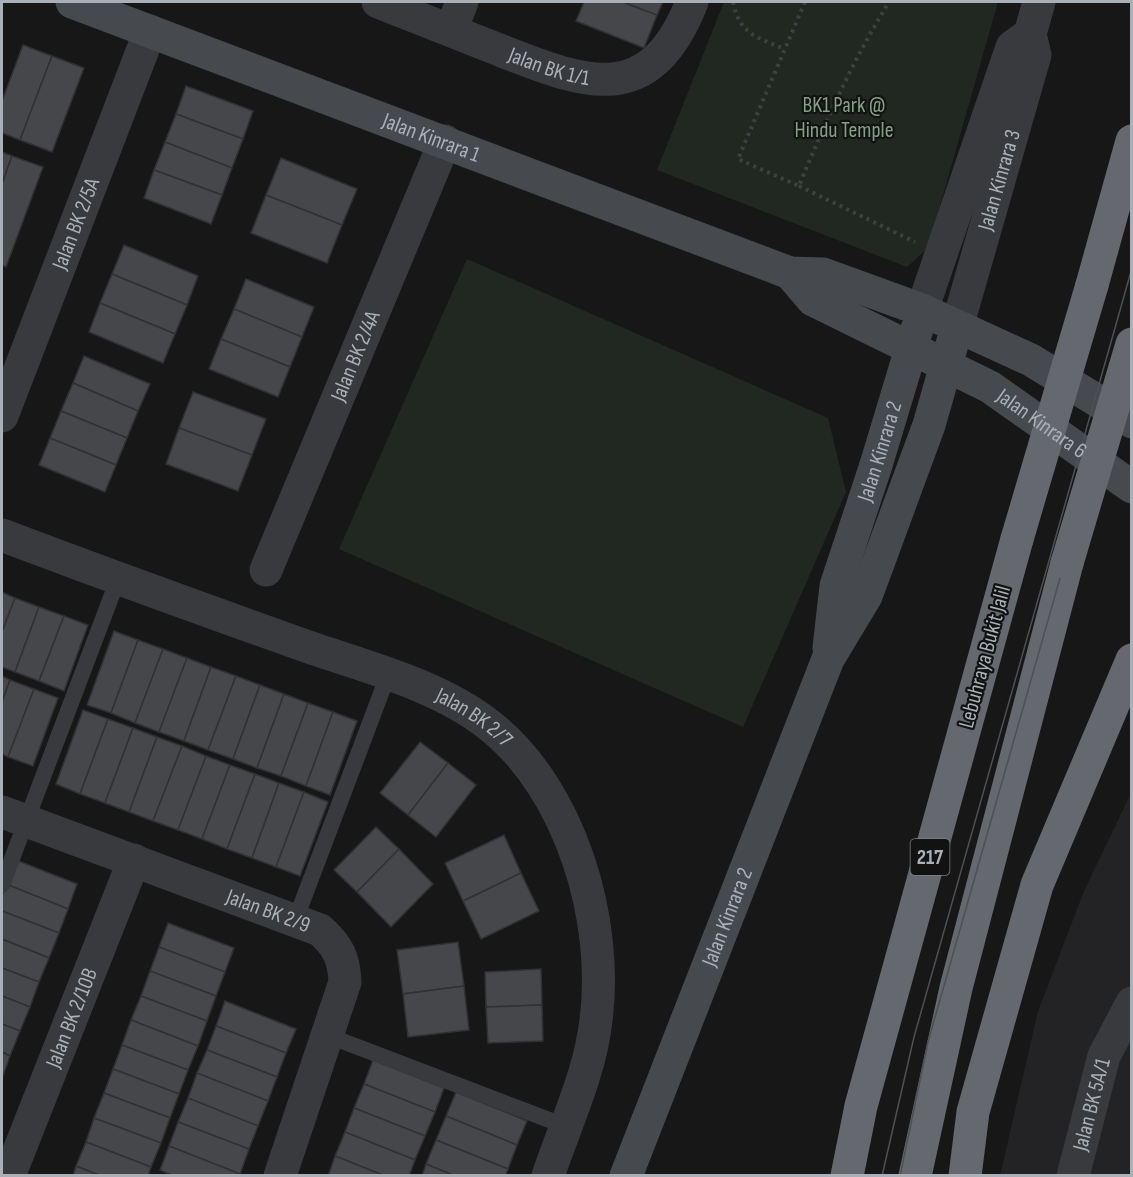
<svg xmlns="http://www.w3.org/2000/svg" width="1133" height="1177" font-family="'Sofia Sans Condensed',sans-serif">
  <rect width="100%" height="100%" fill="#171718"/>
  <path fill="#232325" d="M1131 793V1175L1000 1176 1038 1011 1084 891Z"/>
  <g fill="#212821">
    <path d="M724 2H998L928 248 907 267 657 170Z"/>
    <path d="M467 259 828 418 846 492 743 727 339 549Z"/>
  </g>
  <g fill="#46474b" stroke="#313134" stroke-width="1.5">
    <path d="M584 2H623L657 15 644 48 576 21Z"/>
    <path d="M623 2H663L657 15Z"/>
    <path d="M23 45 52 56 20 140 2 133V101Z"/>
    <path d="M52 56 84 68 52 152 20 140Z"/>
    <path d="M186 86 253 111 243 139 176 114Z"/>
    <path d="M176 114 243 139 232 168 165 142Z"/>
    <path d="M165 142 232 168 222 195 154 170Z"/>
    <path d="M2 152 12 156 2 184Z"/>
    <path d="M12 156 43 167 6 267 2 265V184Z"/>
    <path d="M281 158 357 189 342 225 266 195Z"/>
    <path d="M154 170 222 195 211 224 144 198Z"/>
    <path d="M266 195 342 225 327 263 251 233Z"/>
    <path d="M124 245 198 276 187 305 112 274Z"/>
    <path d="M112 274 187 305 175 334 100 303Z"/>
    <path d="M246 279 314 307 302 337 234 309Z"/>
    <path d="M100 303 175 334 163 363 89 332Z"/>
    <path d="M234 309 302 337 290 367 221 339Z"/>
    <path d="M221 339 290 367 278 397 209 369Z"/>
    <path d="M84 356 150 384 138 411 73 383Z"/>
    <path d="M73 383 138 411 127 438 61 411Z"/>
    <path d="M193 392 266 419 252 455 179 428Z"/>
    <path d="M61 411 127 438 116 465 50 438Z"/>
    <path d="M179 428 252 455 238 491 166 464Z"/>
    <path d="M50 438 116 465 105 492 39 465Z"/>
    <path d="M2 592 15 598 2 632Z"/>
    <path d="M15 598 39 607 15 672 2 667V632Z"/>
    <path d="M39 607 64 616 39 681 15 672Z"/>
    <path d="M64 616 88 625 64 691 39 681Z"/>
    <path d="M114 631 138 640 111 713 87 705Z"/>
    <path d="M138 640 163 649 135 723 111 713Z"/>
    <path d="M163 649 187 658 159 732 135 723Z"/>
    <path d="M187 658 211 667 184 741 159 732Z"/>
    <path d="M211 667 236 676 208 750 184 741Z"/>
    <path d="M2 676 10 680 2 702Z"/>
    <path d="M236 676 260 685 233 759 208 750Z"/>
    <path d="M10 680 34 689 8 757 2 754V702Z"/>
    <path d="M260 685 284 694 257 768 233 759Z"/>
    <path d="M34 689 58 698 33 766 8 757Z"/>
    <path d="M284 694 308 703 281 776 257 768Z"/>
    <path d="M308 703 333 712 306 786 281 776Z"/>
    <path d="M83 710 108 719 80 794 56 784Z"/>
    <path d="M333 712 357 721 330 795 306 786Z"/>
    <path d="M108 719 133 728 105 803 80 794Z"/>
    <path d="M133 728 157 737 129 812 105 803Z"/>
    <path d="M157 737 182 746 153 821 129 812Z"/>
    <path d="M420 742 448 763 408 815 380 793Z"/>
    <path d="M182 746 206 756 178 830 153 821Z"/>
    <path d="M206 756 230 765 202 839 178 830Z"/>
    <path d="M448 763 476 785 436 837 408 815Z"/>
    <path d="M230 765 255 774 227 849 202 839Z"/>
    <path d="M255 774 279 783 252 858 227 849Z"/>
    <path d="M279 783 304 792 276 867 252 858Z"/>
    <path d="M304 792 328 802 300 876 276 867Z"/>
    <path d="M376 827 399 849 357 892 334 870Z"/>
    <path d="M504 835 521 873 463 901 445 863Z"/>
    <path d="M399 849 433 884 391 927 357 892Z"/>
    <path d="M16 860 77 884 68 909 6 884Z"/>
    <path d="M521 873 539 911 481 939 463 901Z"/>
    <path d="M6 884 68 909 59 933 2 911V896Z"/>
    <path d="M2 911 59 933 49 958 2 939Z"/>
    <path d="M168 923 234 948 225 972 159 947Z"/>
    <path d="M2 939 49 958 39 982 2 968Z"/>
    <path d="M458 942 464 986 403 994 397 950Z"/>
    <path d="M159 947 225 972 216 996 150 971Z"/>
    <path d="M2 968 39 982 30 1007 2 996Z"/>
    <path d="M541 969 542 1005 486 1007 485 972Z"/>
    <path d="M150 971 216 996 207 1021 141 996Z"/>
    <path d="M464 986 469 1030 408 1037 403 994Z"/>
    <path d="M2 996 30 1007 20 1031 2 1024Z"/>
    <path d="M141 996 207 1021 198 1046 131 1020Z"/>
    <path d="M225 1001 296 1029 286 1053 216 1026Z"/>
    <path d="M542 1005 543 1041 488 1043 486 1007Z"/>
    <path d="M131 1020 198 1046 188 1070 122 1045Z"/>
    <path d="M2 1024 20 1031 10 1056 2 1052Z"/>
    <path d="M216 1026 286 1053 277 1077 207 1050Z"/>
    <path d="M122 1045 188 1070 179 1094 113 1069Z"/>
    <path d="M207 1050 277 1077 268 1101 197 1073Z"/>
    <path d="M2 1052 10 1056 2 1079Z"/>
    <path d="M373 1060 444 1088 435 1112 364 1084Z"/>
    <path d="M113 1069 179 1094 170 1118 104 1093Z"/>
    <path d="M197 1073 268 1101 258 1126 188 1098Z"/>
    <path d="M364 1084 435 1112 425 1136 354 1108Z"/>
    <path d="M456 1092 527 1121 517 1145 446 1116Z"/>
    <path d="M104 1093 170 1118 161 1143 94 1118Z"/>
    <path d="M188 1098 258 1126 249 1149 178 1122Z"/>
    <path d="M354 1108 425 1136 415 1160 345 1132Z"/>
    <path d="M446 1116 517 1145 508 1169 436 1140Z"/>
    <path d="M94 1118 161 1143 151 1167 86 1142Z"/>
    <path d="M178 1122 249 1149 240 1174 169 1146Z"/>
    <path d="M345 1132 415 1160 409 1176H385L335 1156Z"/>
    <path d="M436 1140 508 1169 505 1176H455L426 1164Z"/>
    <path d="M86 1142 151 1167 148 1176H101L76 1166Z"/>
    <path d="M169 1146 240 1174 239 1176H174L160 1170Z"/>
    <path d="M335 1156 385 1176H328Z"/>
    <path d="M426 1164 455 1176H422Z"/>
    <path d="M76 1166 101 1176H73Z"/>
  </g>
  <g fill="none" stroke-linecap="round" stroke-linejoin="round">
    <g stroke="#3e4144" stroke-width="4" stroke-dasharray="3 4.5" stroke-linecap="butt">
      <path d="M733 2C739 34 758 38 785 49"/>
      <path d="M805 2 738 159 799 186C825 122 853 60 889 2"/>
      <path d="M799 186 915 242"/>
    </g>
    <g stroke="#383a3d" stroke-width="16">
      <path d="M2 885 118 579"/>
      <path d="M295 921 388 675"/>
      <path d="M329 1036 565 1126"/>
    </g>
    <g stroke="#383a3d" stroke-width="33">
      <path id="s1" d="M378 2C417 17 457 33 497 49 584 83 649 111 692 2"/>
      <path d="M451 30 462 2"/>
      <path d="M922 310 1012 47 1030 34"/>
      <path id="s2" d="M957 327 1035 55 1030 34 1039 2"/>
      <path id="s3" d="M2 416 150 31"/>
      <path id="s4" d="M2 535C102 573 202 609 303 645 365 667 437 684 489 725 571 789 609 921 596 1020 590 1074 565 1125 548 1176"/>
      <path id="s5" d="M266 570 445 141"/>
      <path id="s6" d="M2 812 320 930C338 946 344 958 345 982L280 1176"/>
      <path id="s7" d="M9 1176 134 860"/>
      <path id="s8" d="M1073 1176 1104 1056 1132 1003"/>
    </g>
    <g stroke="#46494d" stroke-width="33">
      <path id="s9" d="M72 2 790 273 823 274 922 310 1031 360 1132 422"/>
      <path id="s10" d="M790 273 813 300 990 387 1132 487"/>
      <path id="s11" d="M829 648 836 586 876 465 917 329"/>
      <path id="s12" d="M626 1176 828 659 866 596 929 425 957 327"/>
    </g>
    <g stroke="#65686e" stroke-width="33">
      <path d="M1092 285 1132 141"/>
      <path d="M847 1176 861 1106 1017 539"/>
      <path d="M915 1176 956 988 1067 563"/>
      <path d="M965 1176 973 1112 1037 885 1132 660"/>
    </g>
    <g stroke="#4d5054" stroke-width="1.5">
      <path d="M882 1176 914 1037 1132 268"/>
      <path d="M900 1176 928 1042 1132 325"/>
    </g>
    <g stroke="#65686e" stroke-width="33">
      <path d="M1017 539 1092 285"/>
      <path d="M1067 563 1132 344"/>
    </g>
  </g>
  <g text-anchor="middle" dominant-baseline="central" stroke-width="4.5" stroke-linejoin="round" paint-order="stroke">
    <rect fill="#121213" stroke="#7c8186" stroke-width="1.5" x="910.5" y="839" width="39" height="36" rx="4.5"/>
    <g font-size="21" font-weight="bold" fill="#aab0b7">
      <text x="930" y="857">217</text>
    </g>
    <g font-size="22" fill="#aab0b7" stroke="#121213">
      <text stroke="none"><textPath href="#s1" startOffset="183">Jalan BK 1/1</textPath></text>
      <text stroke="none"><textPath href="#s9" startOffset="384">Jalan Kinrara 1</textPath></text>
      <text stroke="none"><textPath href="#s2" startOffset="153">Jalan Kinrara 3</textPath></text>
      <text stroke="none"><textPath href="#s3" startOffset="206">Jalan BK 2/5A</textPath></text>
      <text stroke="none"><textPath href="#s5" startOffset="232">Jalan BK 2/4A</textPath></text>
      <text stroke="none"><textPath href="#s10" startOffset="296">Jalan Kinrara 6</textPath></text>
      <text stroke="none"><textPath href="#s11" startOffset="204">Jalan Kinrara 2</textPath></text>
      <text transform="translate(985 657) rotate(-75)">Lebuhraya Bukit Jalil</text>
      <text stroke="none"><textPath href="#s4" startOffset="507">Jalan BK 2/7</textPath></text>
      <text stroke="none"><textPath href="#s6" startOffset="284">Jalan BK 2/9</textPath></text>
      <text stroke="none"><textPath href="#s12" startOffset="278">Jalan Kinrara 2</textPath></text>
      <text stroke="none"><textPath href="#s7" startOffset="170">Jalan BK 2/10B</textPath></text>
      <text stroke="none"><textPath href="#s8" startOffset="74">Jalan BK 5A/1</textPath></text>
    </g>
    <g font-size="22" fill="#84a183" stroke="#121213">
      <text x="844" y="105">BK1 Park @<tspan x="844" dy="25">Hindu Temple</tspan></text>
    </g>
  </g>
  <rect width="1133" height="1177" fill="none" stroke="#aab0b7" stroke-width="6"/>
</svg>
